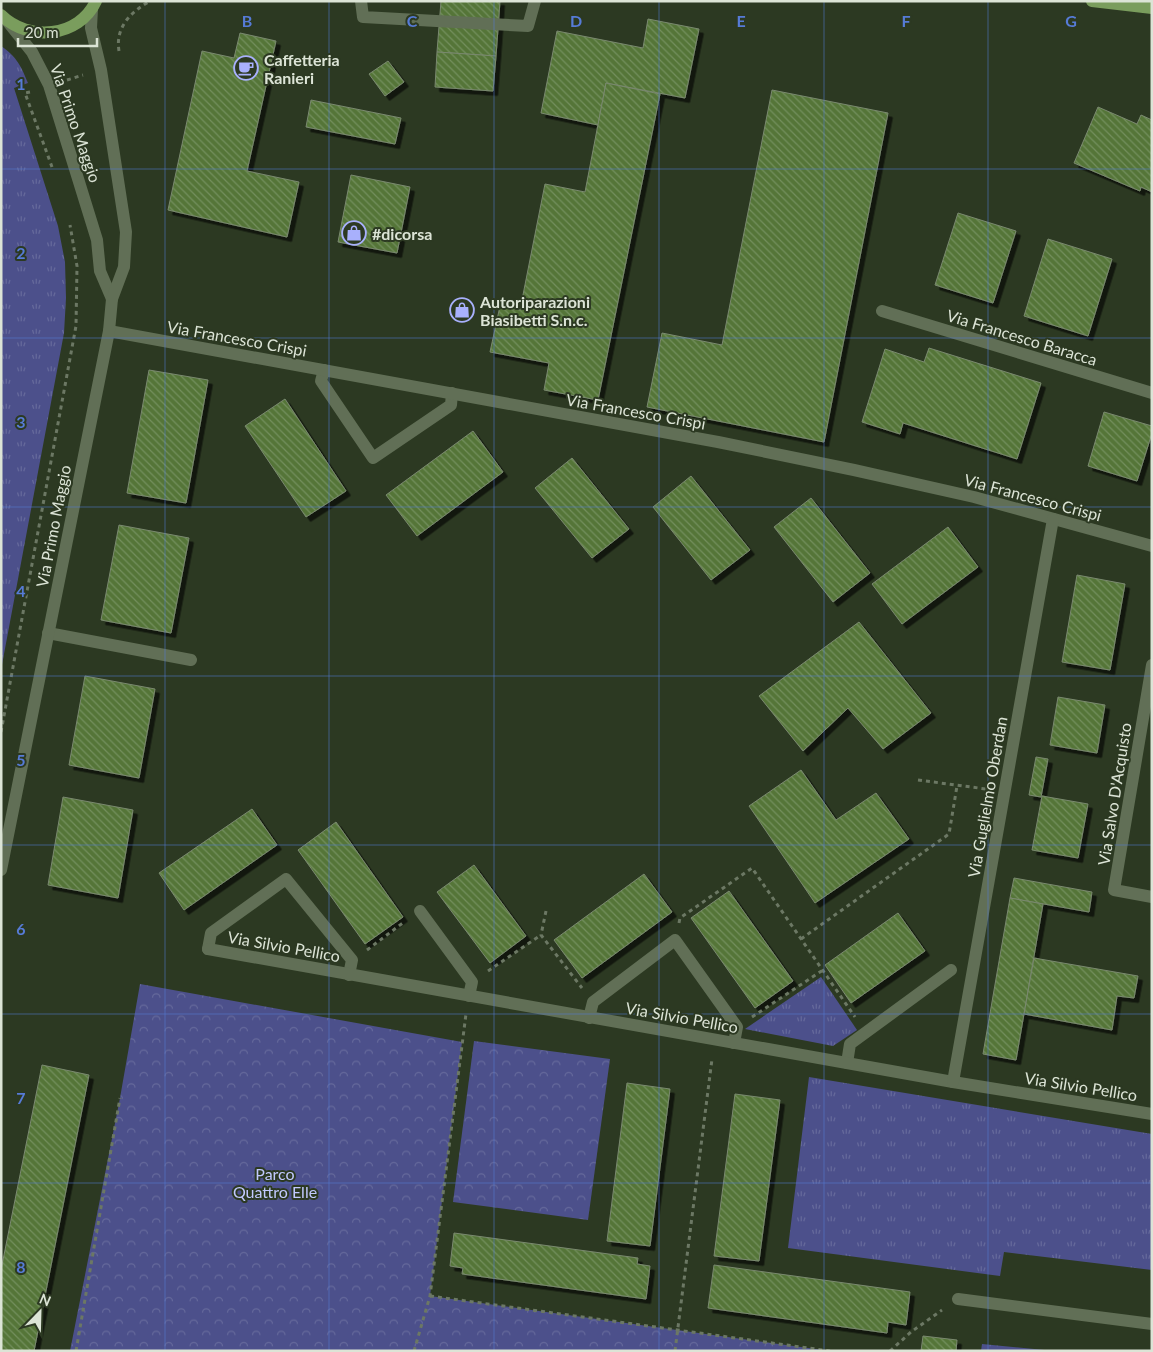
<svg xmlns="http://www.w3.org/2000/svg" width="1153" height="1352" font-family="Lato,sans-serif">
  <defs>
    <pattern id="grass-tufts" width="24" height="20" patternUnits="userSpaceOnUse" patternTransform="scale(1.25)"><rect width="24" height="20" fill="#4c508b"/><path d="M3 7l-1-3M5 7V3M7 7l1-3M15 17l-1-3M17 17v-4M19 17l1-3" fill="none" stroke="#65699b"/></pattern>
    <pattern id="park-crowns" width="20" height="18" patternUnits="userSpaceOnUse" patternTransform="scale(1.25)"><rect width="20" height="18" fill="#4c508b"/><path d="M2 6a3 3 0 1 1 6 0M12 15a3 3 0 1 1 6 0" fill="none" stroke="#65699b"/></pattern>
    <pattern id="building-back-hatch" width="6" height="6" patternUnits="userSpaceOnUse" patternTransform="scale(1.25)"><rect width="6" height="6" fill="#547538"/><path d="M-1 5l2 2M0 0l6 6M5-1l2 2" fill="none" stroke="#748f5d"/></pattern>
    <filter id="shadow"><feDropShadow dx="4.5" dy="4.5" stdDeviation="0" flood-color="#0009"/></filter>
  </defs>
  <rect width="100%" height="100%" fill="#2c3922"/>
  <g fill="url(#grass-tufts)">
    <path d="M1 46C17 57 21 66 28 83L14 88 58 226 65 262 66 298 64 333 1 670Z"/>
    <path d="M821 977 857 1030 833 1046 745 1029Z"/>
    <path d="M809 1077 1152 1134V1270L1004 1252 1000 1276 788 1248Z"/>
  </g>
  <g fill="url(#park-crowns)">
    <path d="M140 984 462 1042 430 1296 830 1351H70L120 1098Z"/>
    <path d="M474 1041 610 1059 588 1220 453 1202Z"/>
    <path d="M982 1344 1055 1351H981Z"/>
  </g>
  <g fill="url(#building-back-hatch)" stroke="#7a896f" filter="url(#shadow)">
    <path d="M441 1H500L496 56 437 52Z"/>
    <path d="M648 19 699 29 685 98 606 83 598 125 541 113 557 31 643 48Z"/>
    <path d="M240 33 276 41 247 171 299 182 287 237 168 210 202 51 234 58Z"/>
    <path d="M437 52 496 56 493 91 435 87Z"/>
    <path d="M388 61 404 82 385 96 369 74Z"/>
    <path d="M606 83 660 94 598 400 544 390 549 363 490 352 500 306 520 310 545 184 585 192Z"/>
    <path d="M772 90 888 113 824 442 647 407 662 333 722 345Z"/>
    <path d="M311 100 401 118 395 144 306 127Z"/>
    <path d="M1098 107 1137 124 1141 115 1152 120V192L1141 187 1140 191 1074 163Z"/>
    <path d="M351 175 410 187 397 253 338 242Z"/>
    <path d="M958 213 1016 231 993 303 935 285Z"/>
    <path d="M1048 239 1112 259 1088 336 1024 316Z"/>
    <path d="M929 348 1041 383 1017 459 903 423 900 434 862 422 885 349 924 362Z"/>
    <path d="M149 370 208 380 186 503 127 493Z"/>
    <path d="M285 399 346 491 306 517 245 426Z"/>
    <path d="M1104 412 1152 426V433L1137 481 1088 466Z"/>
    <path d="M473 431 503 472 417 536 386 495Z"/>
    <path d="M572 458 629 529 592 558 535 488Z"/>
    <path d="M691 476 750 550 711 580 653 507Z"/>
    <path d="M811 498 870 573 833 602 774 527Z"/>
    <path d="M119 525 189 538 171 633 101 620Z"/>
    <path d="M948 527 978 567 902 624 872 584Z"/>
    <path d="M1077 575 1125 584 1110 670 1062 662Z"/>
    <path d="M859 622 931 713 883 749 848 708 803 751 759 696Z"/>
    <path d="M85 676 155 689 139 778 69 765Z"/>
    <path d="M1058 697 1105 705 1097 753 1050 745Z"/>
    <path d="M1036 757 1048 759 1041 797 1029 795Z"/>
    <path d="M801 770 836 820 876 793 909 839 815 903 749 806Z"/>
    <path d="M1042 796 1088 804 1078 858 1032 850Z"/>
    <path d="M63 797 133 810 118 898 48 885Z"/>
    <path d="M252 809 277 845 184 910 159 873Z"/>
    <path d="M336 822 403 917 365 944 298 850Z"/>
    <path d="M474 865 526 936 490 963 437 892Z"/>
    <path d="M644 874 672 912 582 978 554 940Z"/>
    <path d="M1014 878 1092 892 1089 912 1010 898Z"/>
    <path d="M729 891 793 981 755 1008 691 918Z"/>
    <path d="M1010 898 1043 904 1016 1060 983 1054Z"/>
    <path d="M898 913 925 951 851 1003 825 965Z"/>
    <path d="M1034 958 1138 976 1134 998 1117 996 1112 1030 1024 1014Z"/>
    <path d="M42 1065 89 1075 34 1351H1V1270Z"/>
    <path d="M627 1083 670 1089 650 1246 607 1241Z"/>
    <path d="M735 1094 780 1100 759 1261 714 1256Z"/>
    <path d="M454 1233 638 1258 637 1264 650 1266 646 1299 462 1274 463 1268 450 1266Z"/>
    <path d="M714 1265 910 1292 906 1325 888 1322 887 1333 708 1308Z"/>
    <path d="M923 1336 957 1340 956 1351H921Z"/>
  </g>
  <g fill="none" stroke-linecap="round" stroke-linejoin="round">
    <g stroke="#6c7864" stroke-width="3" stroke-dasharray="4 4" stroke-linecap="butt">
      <path d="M119 51C115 27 131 12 150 1"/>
      <path d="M67 80 83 75"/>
      <path d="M30 92 25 93 52 167"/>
      <path d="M1 732 76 326 77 266 70 225"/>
      <path d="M918 780 986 789"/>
      <path d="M546 911 541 935 582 988"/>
      <path d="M679 923 680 918 752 868 855 1017"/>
      <path d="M801 939 949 834 957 786"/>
      <path d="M367 950 404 922"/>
      <path d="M488 971 541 935"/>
      <path d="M752 1017 823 970"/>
      <path d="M430 1296 830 1351"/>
      <path d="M76 1351 120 1098"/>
      <path d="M414 1351 430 1296 466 1014"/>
      <path d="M675 1351 712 1059"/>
      <path d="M890 1351 911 1332 942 1310"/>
    </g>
    <g stroke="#616f56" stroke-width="12">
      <path d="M361 1 363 17 528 26 535 1"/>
      <path d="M324 370 321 381 373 458 451 405 452 393"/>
      <path d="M420 911 472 982 469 996"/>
      <path d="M208 949 211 933 286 879 352 960 349 975"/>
      <path d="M589 1018 593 1002 675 940 737 1027 734 1043"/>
      <path d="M847 1063 850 1044 951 970"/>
    </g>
    <g stroke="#616f56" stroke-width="12">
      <path d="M8 22 32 52 49 85 97 240 100 271 112 299"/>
      <path d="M882 311 1152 393"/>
      <path d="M109 331 718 442 854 470 974 497 1152 546"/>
      <path d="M48 633 191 660"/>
      <path d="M1152 665 1114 890 1152 897"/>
      <path d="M1 870 109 331 112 299 124 267 126 232 101 70 91 28 92 9"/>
      <path d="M208 949 953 1082 1152 1114"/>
      <path d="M953 1082 1053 519"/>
      <path d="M958 1299 1152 1324"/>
    </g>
    <g stroke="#7a9d5d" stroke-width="12">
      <path d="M1092 1 1152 8"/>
      <path d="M1 15C28 42 79 38 96 1"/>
    </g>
  </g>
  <path fill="none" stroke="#567bd7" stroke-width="1" stroke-opacity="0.55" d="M165 1V1351M329 1V1351M494 1V1351M659 1V1351M824 1V1351M988 1V1351M1 169H1152M1 338H1152M1 507H1152M1 676H1152M1 845H1152M1 1014H1152M1 1183H1152"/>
  <defs>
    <g id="cafe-ring" transform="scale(1.25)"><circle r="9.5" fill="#2c3922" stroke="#a8b0fc" stroke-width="1.5"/><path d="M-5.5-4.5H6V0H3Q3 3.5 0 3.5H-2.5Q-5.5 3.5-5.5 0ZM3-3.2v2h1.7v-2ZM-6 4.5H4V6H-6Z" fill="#a8b0fc"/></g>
    <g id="shop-ring" transform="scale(1.25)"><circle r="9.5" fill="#2c3922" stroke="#a8b0fc" stroke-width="1.5"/><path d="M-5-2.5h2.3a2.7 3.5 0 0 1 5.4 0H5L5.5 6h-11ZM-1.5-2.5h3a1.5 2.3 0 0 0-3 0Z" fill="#a8b0fc"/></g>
  </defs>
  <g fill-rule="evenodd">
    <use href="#cafe-ring" x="246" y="68"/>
    <use href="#shop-ring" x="354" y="233"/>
    <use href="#shop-ring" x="462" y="310"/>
  </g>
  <g text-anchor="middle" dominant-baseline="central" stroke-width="4" stroke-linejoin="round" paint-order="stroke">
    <g font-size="16" font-weight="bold" fill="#dce4d6" stroke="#2c3922" text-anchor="start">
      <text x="264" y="59">Caffetteria<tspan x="264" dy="18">Ranieri</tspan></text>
      <text x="372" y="233">#dicorsa</text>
      <text x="480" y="301">Autoriparazioni<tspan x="480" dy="18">Biasibetti S.n.c.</tspan></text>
    </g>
    <g font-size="16" fill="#dce4d6" stroke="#2c3922">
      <text transform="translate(76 123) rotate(71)">Via Primo Maggio</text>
      <text transform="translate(1022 337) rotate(17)">Via Francesco Baracca</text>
      <text transform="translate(237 338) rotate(10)">Via Francesco Crispi</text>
      <text transform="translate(636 411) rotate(10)">Via Francesco Crispi</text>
      <text transform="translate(1033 497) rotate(15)">Via Francesco Crispi</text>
      <text transform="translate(53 526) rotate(-79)">Via Primo Maggio</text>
      <text transform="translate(1114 794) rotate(-81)">Via Salvo D'Acquisto</text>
      <text transform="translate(987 797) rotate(-80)">Via Guglielmo Oberdan</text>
      <text transform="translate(284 946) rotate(10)">Via Silvio Pellico</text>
      <text transform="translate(682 1017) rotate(10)">Via Silvio Pellico</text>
      <text transform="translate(1081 1086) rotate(9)">Via Silvio Pellico</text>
    </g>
    <g font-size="16" fill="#c2c9ff" stroke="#2c3922">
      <text x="275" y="1173">Parco<tspan x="275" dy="18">Quattro Elle</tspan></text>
    </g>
  </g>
  <g font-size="16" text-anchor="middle" font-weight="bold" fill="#567bd7" stroke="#2c3922" stroke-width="4" stroke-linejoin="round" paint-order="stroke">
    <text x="247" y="27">B</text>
    <text x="412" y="27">C</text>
    <text x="576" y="27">D</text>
    <text x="741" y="27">E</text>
    <text x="906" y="27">F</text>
    <text x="1071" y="27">G</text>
    <text x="21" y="90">1</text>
    <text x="21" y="259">2</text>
    <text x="21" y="428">3</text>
    <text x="21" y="597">4</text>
    <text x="21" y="766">5</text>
    <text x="21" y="935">6</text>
    <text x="21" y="1104">7</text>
    <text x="21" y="1273">8</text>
  </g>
  <rect width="1153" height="1352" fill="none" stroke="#dce4d6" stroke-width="5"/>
  <g transform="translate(40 1312) rotate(23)" stroke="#2c3922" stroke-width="4" paint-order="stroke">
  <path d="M0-4L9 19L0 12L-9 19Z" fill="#dce4d6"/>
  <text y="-8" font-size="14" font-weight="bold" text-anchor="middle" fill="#dce4d6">N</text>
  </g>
  <path d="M18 38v8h79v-8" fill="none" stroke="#dce4d6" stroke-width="2.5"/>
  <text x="25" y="38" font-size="15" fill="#dce4d6" stroke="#2c3922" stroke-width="4" paint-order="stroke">20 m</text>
</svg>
